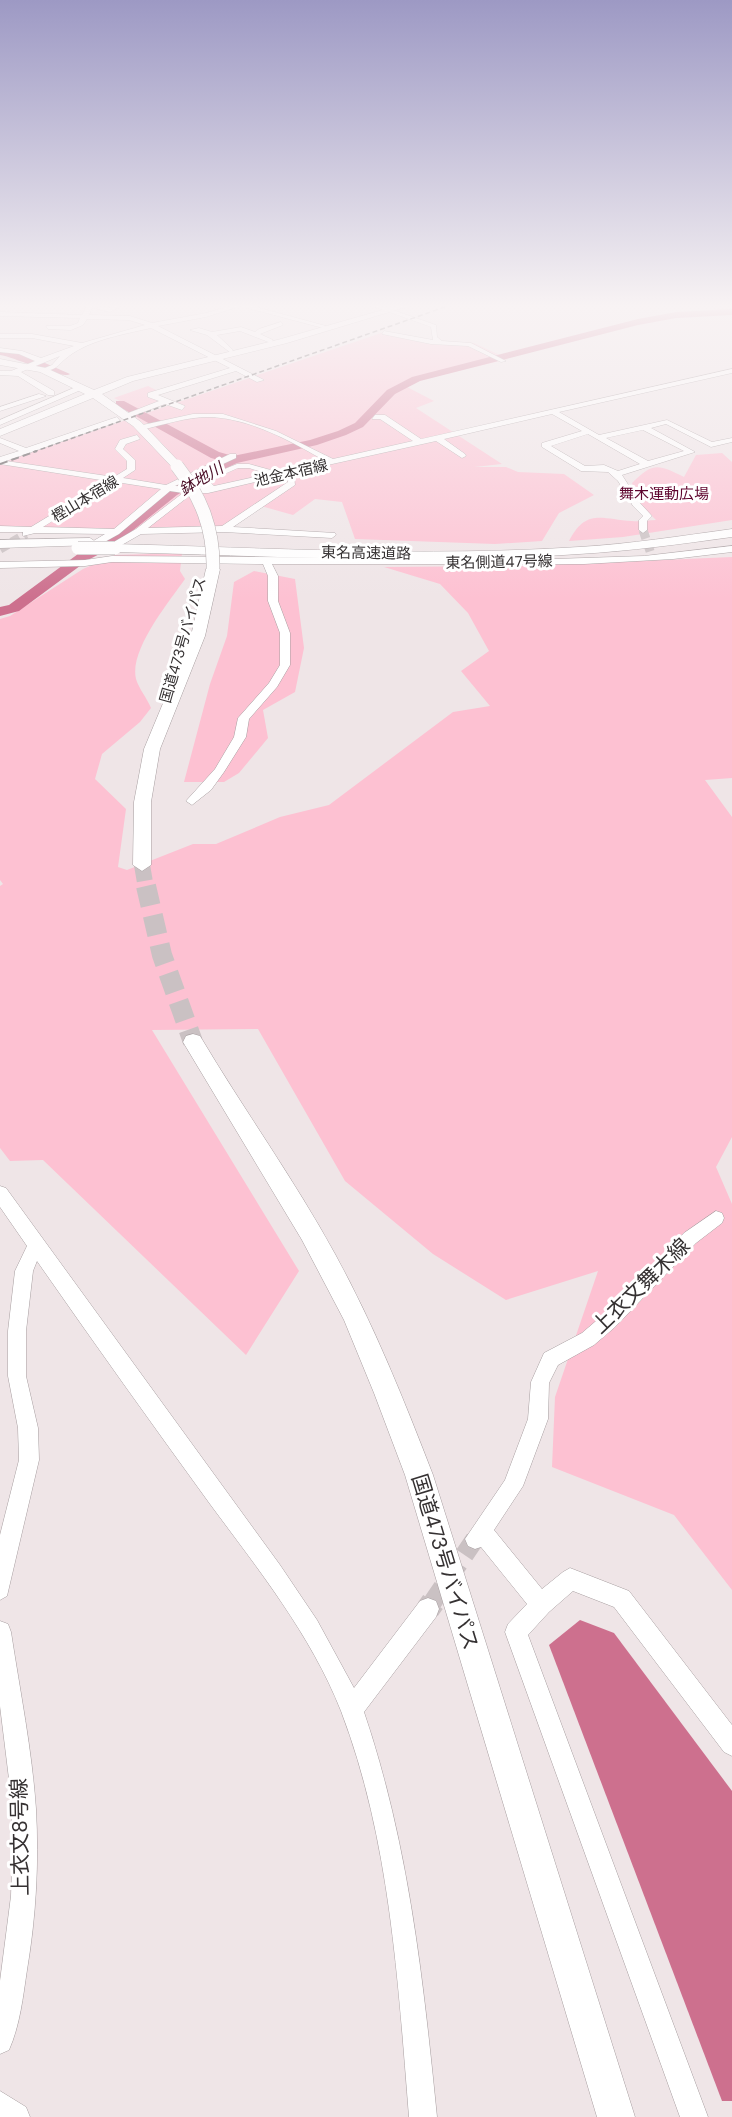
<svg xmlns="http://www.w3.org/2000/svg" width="732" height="2117" font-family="'DM Sans','Noto Sans JP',sans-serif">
  <rect width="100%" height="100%" fill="#efe5e7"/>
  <g fill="#fdc1d2">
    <path d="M384 332 429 340 474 343 508 359 421 380 407 387 434 401 416 408 502 464 437 471 471 467H506L518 472 564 474 594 495 559 513 542 541 495 544 355 539 342 502 315 499 293 515 261 506 230 527 187 533 0 531V463Z"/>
    <path d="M148 386 158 391 146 395 161 402 138 410 114 398Z"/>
    <path d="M722 453 732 462V520L623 537 569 541C586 508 601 519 632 521 640 522 648 520 656 520L637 501 632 483C653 462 658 464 684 477L696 455Z"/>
    <path d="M182 553 180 571 185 579C169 602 129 650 136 679 139 689 147 698 151 708L140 722 102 754 95 779 126 809 118 867 127 870 193 844H216L280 817 329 805 453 712 490 706 461 671 489 651 468 613 440 584 384 567 524 566 732 557V778L705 780 732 817V1137L716 1167 732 1204V1590L674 1515 552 1467 555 1397 598 1271 506 1300 433 1254 345 1181 258 1029 152 1030 299 1271 246 1355 43 1160 10 1161 0 1148V886L3 884 0 880V619L10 616 83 569 115 555Z"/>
    <path d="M254 571 295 579 304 648 295 692 263 710 268 738 239 773 224 782H184L210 684 227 636 234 582Z"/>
  </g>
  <path fill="#cd708e" d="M580 1620 614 1633 732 1791V2101H722L549 1645Z"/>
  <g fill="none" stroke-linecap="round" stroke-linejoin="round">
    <g fill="#cd708e" fill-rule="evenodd">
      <path d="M732 309V315L676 318 638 325 420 381 395 394 363 427 346 435 317 445 237 463 202 480 177 495 111 548 88 560 19 611 0 616V607L9 605 78 554 101 542 169 489 222 461 211 458 116 405V401H124L219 452 233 456 310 440 338 431 355 423 387 390 412 377 638 319 676 312Z"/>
      <path d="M0 349 20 352 70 374C62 380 15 357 0 355Z"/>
    </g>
    <g stroke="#cac1c3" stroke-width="9" stroke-dasharray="9 4.5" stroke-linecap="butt">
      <path d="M643 530 652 557"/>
      <path d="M0 549 26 534"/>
    </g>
    <path stroke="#cac1c3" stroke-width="19" stroke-dasharray="19 10" stroke-linecap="butt" d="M432 1603 475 1539"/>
    <path stroke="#cac1c3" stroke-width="24" stroke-dasharray="24 12" stroke-linecap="butt" d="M428 1609 433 1602"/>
    <path stroke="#cac1c3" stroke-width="16" stroke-dasharray="16 8" stroke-linecap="butt" d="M142 865 146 888"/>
    <path stroke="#cac1c3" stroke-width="20" stroke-dasharray="20 10" stroke-linecap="butt" d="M146 886 162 955 193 1042"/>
    <g stroke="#a79ea0" stroke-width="1">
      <g id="minor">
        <path d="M88 303H94L89 315 130 316 152 323 206 313 241 303 326 326 323 328 240 306 206 317 158 326 264 380 257 382 236 371 158 395 185 406 182 410 165 404 130 417 123 415 159 401 148 397V393L230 368 151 328C121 335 81 341 60 364 55 369 46 373 40 370L52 365 60 356 21 372 54 391V395H48L18 376 0 375V371H11L35 361 19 354 0 352V348L22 351 41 358 74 346 32 338H0V334H32L82 343 145 325 129 320 87 319 83 325 71 330 48 329 46 326H70L78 323 80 318 0 316V312L82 315Z"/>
        <path d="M104 303 122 305 110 312 97 309 99 306 109 308 113 306Z"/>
        <path d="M364 303H372L436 325 437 337 442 341 471 343 506 361 501 362 468 346 431 344 382 334 384 331 433 340 431 327Z"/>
        <path d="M281 322 283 325 260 334 273 340 271 343 240 331 217 335 233 350 231 353 207 335 190 330 199 328 212 332 241 327 255 332 259 329Z"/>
        <path d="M732 369V373L559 412 599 435 667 420 712 442 732 438V442L711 447 666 424 651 428 695 452 622 475 640 503 652 516 647 521V530L643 533 639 530V520L643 516 633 506 618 481 608 472 581 471 542 447V443L582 431 552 414 444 439 465 454 466 456 462 458 436 441 287 474 294 476 295 485 233 527 335 533 336 535 332 538 224 532 141 534 106 554H100V550L136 529 183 493 170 491 119 534 83 554 80 553V549L105 534 35 533 23 536V532H0V526L31 527 107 481 0 464V457L19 451 0 443V438L26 448 117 417 120 421 6 461 114 477 127 469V461L115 449 120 440 137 435 140 439 126 444 123 449 135 460V470L123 478 166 485 230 454H236V458L175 486 206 487 200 483V479L237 464H249L278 472 325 461C291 441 249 418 209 417 186 417 163 425 141 430L138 426 193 414H223L276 431 333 459 413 441 380 419H372L375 415H385L421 439ZM643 430 684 451 648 461 606 438ZM588 434 640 464 618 471 604 465 585 466 551 446ZM238 468H249L268 474 214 486 209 481ZM277 477 287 479 288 482 222 526 148 528 193 493H208ZM116 482 161 489 114 529 43 527Z"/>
        <path d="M76 387 83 389 0 425V420Z"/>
        <path d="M39 394 46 396 0 411V407Z"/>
        <path d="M732 546V552L673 559 584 564H272L278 576V601L290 633V665L277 687 249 719 246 737 224 772 211 790 192 805 186 801 215 769 234 737 238 718 269 683 280 665V633L268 601V576L263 564 112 562 85 566 0 568V562L85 560 112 556 554 559 644 556Z"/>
        <path d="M0 1186 6 1188 280 1565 317 1620 354 1688 420 1601 428 1598 436 1601 439 1609 436 1617 364 1712C409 1845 423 1978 437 2117H409C398 1981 390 1839 341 1711 311 1635 258 1569 210 1504 152 1424 94 1343 37 1261L33 1271 26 1331V1376L38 1428 39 1460 7 1596 0 1600V1535L19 1460 18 1428 8 1376V1331L15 1271 27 1246 0 1207Z"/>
        <path d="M716 1211 722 1213 724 1218 722 1223 696 1243 615 1327 594 1345 558 1365 549 1383 548 1419 523 1486 494 1530 542 1589 563 1572 570 1568 629 1591 732 1725V1756L724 1752 614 1607 573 1591 549 1612 528 1635 708 2117H680L505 1632 508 1624 527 1604 481 1547 475 1549 468 1546 465 1539 505 1480 528 1419 531 1382 544 1353 582 1333 603 1315 684 1233Z"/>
        <path d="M0 1621 8 1624 11 1632C20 1691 32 1750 36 1809 39 1863 36 1917 27 1970 23 1997 20 2025 9 2050L0 2054V1981L11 1896 13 1838 10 1787 0 1706Z"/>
        <path d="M0 2091 26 2107 30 2117H0Z"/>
      </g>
    </g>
    <g stroke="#a79ea0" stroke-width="1">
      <g id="highway">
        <path d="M407 303H419L287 343 133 381 102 394 141 422 181 464V468H173L133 426 93 398 0 436V429L85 394 40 372 0 365V359L46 368 94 390 127 377 281 339Z"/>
        <path d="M732 529V537C681 544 630 551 579 554 424 565 269 556 115 552L109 548 115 544C269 548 424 557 579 547 630 544 681 536 732 529Z"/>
        <path d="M90 538 96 542 94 545 0 548V540Z"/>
        <path d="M213 565 220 569 205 636 160 749 151 802V865L142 871 133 865 134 802 144 749 191 636 206 569Z"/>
        <path d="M193 1034 200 1036C244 1110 294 1179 335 1254 374 1325 404 1400 433 1475L635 2117H597L405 1475 374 1393 344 1320 302 1240 183 1042 186 1036Z"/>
      </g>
    </g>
    <use href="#minor" fill="#fff" fill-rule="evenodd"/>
    <use href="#highway" fill="#fff" fill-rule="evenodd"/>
    <path stroke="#5b5557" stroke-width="1.5" stroke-dasharray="5 3" stroke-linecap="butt" d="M33 452 456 303"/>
    <path stroke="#5b5557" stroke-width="2" stroke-dasharray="8 4" stroke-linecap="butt" d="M0 464 37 451"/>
    <g stroke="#a79ea0" stroke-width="14" stroke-linecap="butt">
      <g id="highway-bridge">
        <path d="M177 466C201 497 214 529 213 569"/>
        <path d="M78 548H115"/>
      </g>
    </g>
    <use href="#highway-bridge" stroke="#fff" stroke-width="13"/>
  </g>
  <linearGradient id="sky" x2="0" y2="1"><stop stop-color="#9d99c4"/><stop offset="0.51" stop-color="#f8f3f4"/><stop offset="1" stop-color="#f8f3f4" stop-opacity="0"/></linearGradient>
  <rect width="732" height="599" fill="url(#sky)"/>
  <g text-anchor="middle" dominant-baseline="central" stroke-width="6" stroke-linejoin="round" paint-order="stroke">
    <g font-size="15" fill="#353132" stroke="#fff">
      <text transform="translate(291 473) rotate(-13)">池金本宿線</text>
      <text transform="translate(85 499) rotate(-31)">樫山本宿線</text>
      <text transform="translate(366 553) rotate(1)">東名高速道路</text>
      <text transform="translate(499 562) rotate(-1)">東名側道47号線</text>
      <text transform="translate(183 640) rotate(-74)">国道473号バイパス</text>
    </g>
    <g font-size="15" fill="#5e052e" stroke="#fff">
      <text x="664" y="494">舞木運動広場</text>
    </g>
    <g font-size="16" font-style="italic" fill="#4b0f27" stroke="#fff">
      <text transform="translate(201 479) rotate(-31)">鉢地川</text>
    </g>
    <g font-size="21" fill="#353132" stroke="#fff">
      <text transform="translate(641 1286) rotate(-44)">上衣文舞木線</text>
      <text transform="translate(445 1562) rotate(73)">国道473号バイパス</text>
      <text transform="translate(20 1837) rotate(-91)">上衣文8号線</text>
    </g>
  </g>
</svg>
